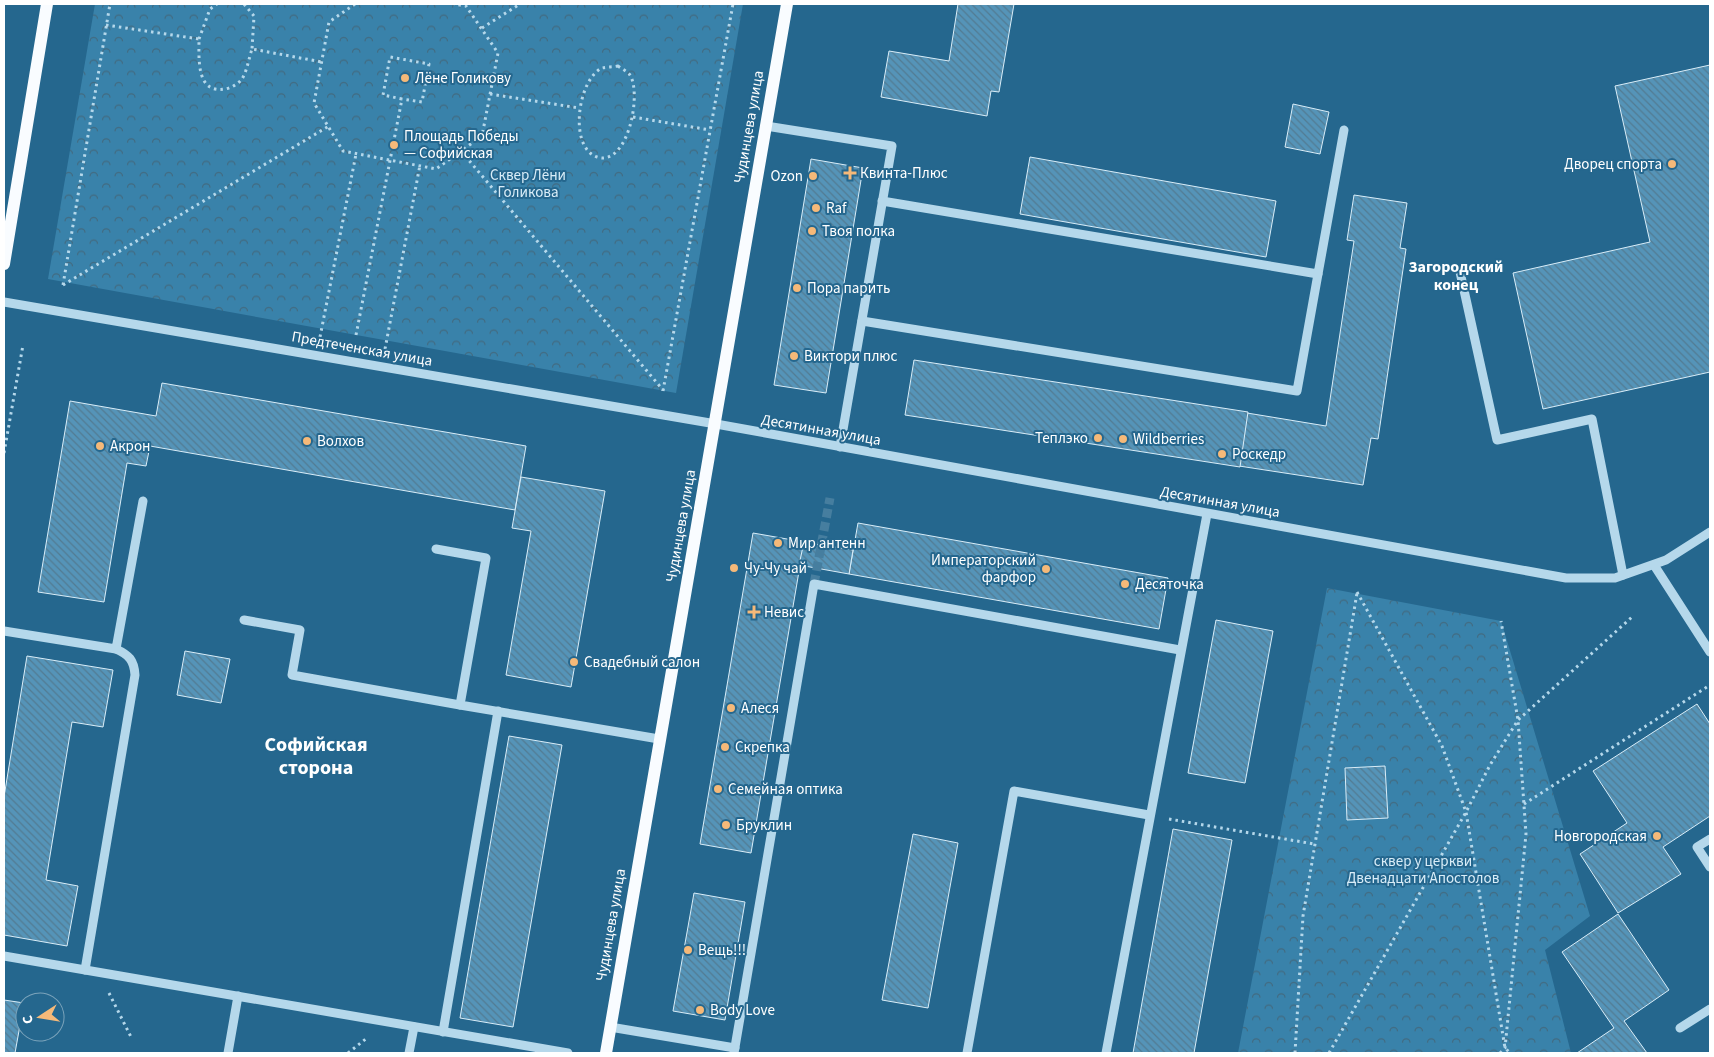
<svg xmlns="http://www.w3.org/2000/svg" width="1714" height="1057" font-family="'Source Sans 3',sans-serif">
  <defs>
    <pattern id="forest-crowns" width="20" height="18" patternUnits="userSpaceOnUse" patternTransform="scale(1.25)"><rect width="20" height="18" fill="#3982aa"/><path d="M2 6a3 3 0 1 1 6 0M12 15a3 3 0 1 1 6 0" fill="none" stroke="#426a80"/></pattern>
    <pattern id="building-back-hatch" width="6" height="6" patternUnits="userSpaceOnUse" patternTransform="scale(1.25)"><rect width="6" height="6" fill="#5594b8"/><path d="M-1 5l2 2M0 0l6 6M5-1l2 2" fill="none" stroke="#527b92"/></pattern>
  </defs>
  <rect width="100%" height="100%" fill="#25678e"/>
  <g fill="url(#forest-crowns)">
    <path d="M95 4H743L676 393 48 279Z"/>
    <path d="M1327 588 1501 621 1590 916 1545 950 1571 1053H1238Z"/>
  </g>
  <g fill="url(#building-back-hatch)" stroke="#d9edf8">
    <path d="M958 4H1014L999 92 991 91 987 116 881 97 889 51 949 61Z"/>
    <path d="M1710 65V372L1543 409 1513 273 1650 242 1615 86Z"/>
    <path d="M1293 104 1329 112 1320 154 1285 147Z"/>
    <path d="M1030 157 1276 201 1266 257 1020 214Z"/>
    <path d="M811 159 863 168 826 393 774 385Z"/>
    <path d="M1354 195 1407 203 1400 248 1406 249 1378 439 1371 438 1363 485 1239 466 1247 413 1326 426 1354 241 1347 240Z"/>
    <path d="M914 360 1248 412 1240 467 905 415Z"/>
    <path d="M162 383 526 446 515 510 150 446 146 466 127 463 104 602 38 592 70 401 156 416Z"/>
    <path d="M521 477 605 491 571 687 506 675 531 531 512 528Z"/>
    <path d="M858 523 1168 578 1159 629 849 574Z"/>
    <path d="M753 533 804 542 751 853 700 844Z"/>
    <path d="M804 542 853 550 849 574 799 565Z"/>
    <path d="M1216 620 1273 631 1245 783 1188 773Z"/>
    <path d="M185 651 230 659 221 703 177 695Z"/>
    <path d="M27 656 113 670 103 727 72 722 46 880 78 886 67 946 4 935V797Z"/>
    <path d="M1697 704 1710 724V816L1663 847 1681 874 1618 913 1580 854 1627 823 1593 771Z"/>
    <path d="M509 736 562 745 513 1027 460 1018Z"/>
    <path d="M1385 766 1388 818 1347 820 1345 768Z"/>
    <path d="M1173 829 1232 840 1194 1053H1133Z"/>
    <path d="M913 834 958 843 928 1008 882 1000Z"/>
    <path d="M694 893 745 902 725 1020 673 1011Z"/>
    <path d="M1618 914 1669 990 1624 1021 1647 1053H1577L1614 1028 1562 952Z"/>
    <path d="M4 1000 24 1003 15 1053H4Z"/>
  </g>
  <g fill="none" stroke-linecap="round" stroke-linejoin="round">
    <path stroke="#467e9f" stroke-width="9" stroke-dasharray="9 4.5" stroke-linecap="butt" d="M814 584 830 498"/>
    <g stroke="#b5d8eb" stroke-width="3" stroke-dasharray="2.5 4" stroke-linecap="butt">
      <path d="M244 4 254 16 252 49"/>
      <path d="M355 4 329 22 314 103 343 151 436 169 482 136 498 53 466 6 454 4"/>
      <path d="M106 25 199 39C199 59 196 94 225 89 231 88 238 84 242 79 247 71 249 58 252 49L322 62"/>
      <path d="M482 28 520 4"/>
      <path d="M199 39 210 9 217 4"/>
      <path d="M618 66C622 69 627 71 630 75 642 94 628 167 597 157 568 147 578 79 602 68 607 67 613 67 618 66Z"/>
      <path d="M490 94 579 108"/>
      <path d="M633 117 710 130"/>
      <path d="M461 151 663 390"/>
      <path d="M63 285 329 126"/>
      <path d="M63 285 110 4"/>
      <path d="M356 335 402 99 383 95 390 57 429 64 422 102 402 99"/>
      <path d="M320 337 356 154"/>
      <path d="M385 349 420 165"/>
      <path d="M663 391 733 4"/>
      <path d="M4 453 23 345"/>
      <path d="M1357 592 1442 746 1466 812 1505 1048 1510 1053"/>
      <path d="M1524 804 1710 685"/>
      <path d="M1169 819 1314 844"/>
      <path d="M109 993 132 1039"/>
      <path d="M348 1053 367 1038"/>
      <path d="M1295 1053 1303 916 1357 593"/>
      <path d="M1329 1053 1466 812 1490 765 1518 720 1632 617"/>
      <path d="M1500 1053 1505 1048 1526 834 1518 720 1501 621"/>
    </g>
    <g stroke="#b5d8eb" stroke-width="9">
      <path d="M766 126 892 146 840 447"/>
      <path d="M882 201 1318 274 1344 130"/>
      <path d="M1460 272 1497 440 1592 419 1623 575"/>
      <path d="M4 302 716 424 1566 578H1615L1666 560 1710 532"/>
      <path d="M862 321 1297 391 1318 274"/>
      <path d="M436 549 486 558 460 705 659 739"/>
      <path d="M1654 565 1710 652"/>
      <path d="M244 620 300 630 292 675 460 705"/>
      <path d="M4 631 116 649 143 501"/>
      <path d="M1710 839 1697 847 1710 867"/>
      <path d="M4 956 568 1053"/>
      <path d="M85 970 135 675C134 660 129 655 116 649"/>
      <path d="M610 1027 735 1048"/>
      <path d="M1680 1028 1710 1009"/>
      <path d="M443 1032 498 711"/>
      <path d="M228 1053 238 996"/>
      <path d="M409 1053 414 1027"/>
      <path d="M734 1053 814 584 1180 650"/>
      <path d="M967 1053 1014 791 1149 815"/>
      <path d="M1106 1053 1207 514"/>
    </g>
    <g stroke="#f9fcff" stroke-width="12">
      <path d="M4 264 47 4"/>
      <path d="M606 1053 787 4"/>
    </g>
  </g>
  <g fill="#f5b979" stroke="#25678e" stroke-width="2">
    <circle cx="405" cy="78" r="5"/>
    <circle cx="394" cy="145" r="5"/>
    <circle cx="1672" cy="164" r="5"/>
    <path d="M847.5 165.5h5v5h5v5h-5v5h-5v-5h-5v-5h5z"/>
    <circle cx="813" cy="176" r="5"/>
    <circle cx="816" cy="208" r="5"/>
    <circle cx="812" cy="231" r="5"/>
    <circle cx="797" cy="288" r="5"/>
    <circle cx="794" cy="356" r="5"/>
    <circle cx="1098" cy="438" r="5"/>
    <circle cx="1123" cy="439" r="5"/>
    <circle cx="307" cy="441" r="5"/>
    <circle cx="100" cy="446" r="5"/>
    <circle cx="1222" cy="454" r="5"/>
    <circle cx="778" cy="543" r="5"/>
    <circle cx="734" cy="568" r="5"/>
    <circle cx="1046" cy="569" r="5"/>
    <circle cx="1125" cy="584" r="5"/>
    <path d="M751.5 604.5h5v5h5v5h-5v5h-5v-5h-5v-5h5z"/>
    <circle cx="574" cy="662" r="5"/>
    <circle cx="731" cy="708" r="5"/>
    <circle cx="725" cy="747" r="5"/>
    <circle cx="718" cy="789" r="5"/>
    <circle cx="726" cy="825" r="5"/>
    <circle cx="1657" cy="836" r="5"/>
    <circle cx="688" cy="950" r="5"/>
    <circle cx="700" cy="1010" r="5"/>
  </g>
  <g text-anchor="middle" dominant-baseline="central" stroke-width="4" stroke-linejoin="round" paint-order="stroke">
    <g font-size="15" fill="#fff" stroke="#25678e" text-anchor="start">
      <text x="415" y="78">Лёне Голикову</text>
      <text x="404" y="136">Площадь Победы<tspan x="404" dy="17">— Софийская</tspan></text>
      <text x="1662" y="164" text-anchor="end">Дворец спорта</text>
      <text x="860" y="173">Квинта-Плюс</text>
      <text x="803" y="176" text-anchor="end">Ozon</text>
      <text x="826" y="208">Raf</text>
      <text x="822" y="231">Твоя полка</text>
      <text x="807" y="288">Пора парить</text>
      <text x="804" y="356">Виктори плюс</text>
      <text x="1088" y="438" text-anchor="end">Теплэко</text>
      <text x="1133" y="439">Wildberries</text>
      <text x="317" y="441">Волхов</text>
      <text x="110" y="446">Акрон</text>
      <text x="1232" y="454">Роскедр</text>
      <text x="788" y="543">Мир антенн</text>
      <text x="1036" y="560" text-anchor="end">Императорский<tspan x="1036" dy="17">фарфор</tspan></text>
      <text x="744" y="568">Чу-Чу чай</text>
      <text x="1135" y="584">Десяточка</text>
      <text x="764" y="612">Невис</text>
      <text x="584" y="662">Свадебный салон</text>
      <text x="741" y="708">Алеся</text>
      <text x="735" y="747">Скрепка</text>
      <text x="728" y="789">Семейная оптика</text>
      <text x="736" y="825">Бруклин</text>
      <text x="1647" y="836" text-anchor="end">Новгородская</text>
      <text x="698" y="950">Вещь!!!</text>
      <text x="710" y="1010">Body Love</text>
    </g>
    <g font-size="15" fill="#fff" stroke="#25678e">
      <text transform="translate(749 127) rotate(-80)">Чудинцева улица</text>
      <text transform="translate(362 349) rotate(10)">Предтеченская улица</text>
      <text transform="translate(821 430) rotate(10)">Десятинная улица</text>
      <text transform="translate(1220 502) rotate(10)">Десятинная улица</text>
      <text transform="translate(681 526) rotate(-80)">Чудинцева улица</text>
      <text transform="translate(611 925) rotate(-80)">Чудинцева улица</text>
    </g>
    <g font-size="15" fill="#d9edf8" stroke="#25678e">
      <text x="528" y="175">Сквер Лёни<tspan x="528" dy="17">Голикова</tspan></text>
      <text x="1423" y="861">сквер у церкви<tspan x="1423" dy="17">Двенадцати Апостолов</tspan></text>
    </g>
    <g font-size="16" font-weight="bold" fill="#fff" stroke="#25678e">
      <text x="1456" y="267">Загородский<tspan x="1456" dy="18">конец</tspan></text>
    </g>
    <g font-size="20" font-weight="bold" fill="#fff" stroke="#25678e">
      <text x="316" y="745">Софийская<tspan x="316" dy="23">сторона</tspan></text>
    </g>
  </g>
  <rect width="1714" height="1057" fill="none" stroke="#ffffff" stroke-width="10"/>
  <g transform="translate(40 1017) rotate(258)"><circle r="24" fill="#25678e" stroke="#7ca4bb"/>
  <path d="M0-4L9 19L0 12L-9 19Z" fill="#f5b979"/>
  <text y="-8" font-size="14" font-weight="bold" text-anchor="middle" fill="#ffffff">С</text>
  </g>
</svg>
